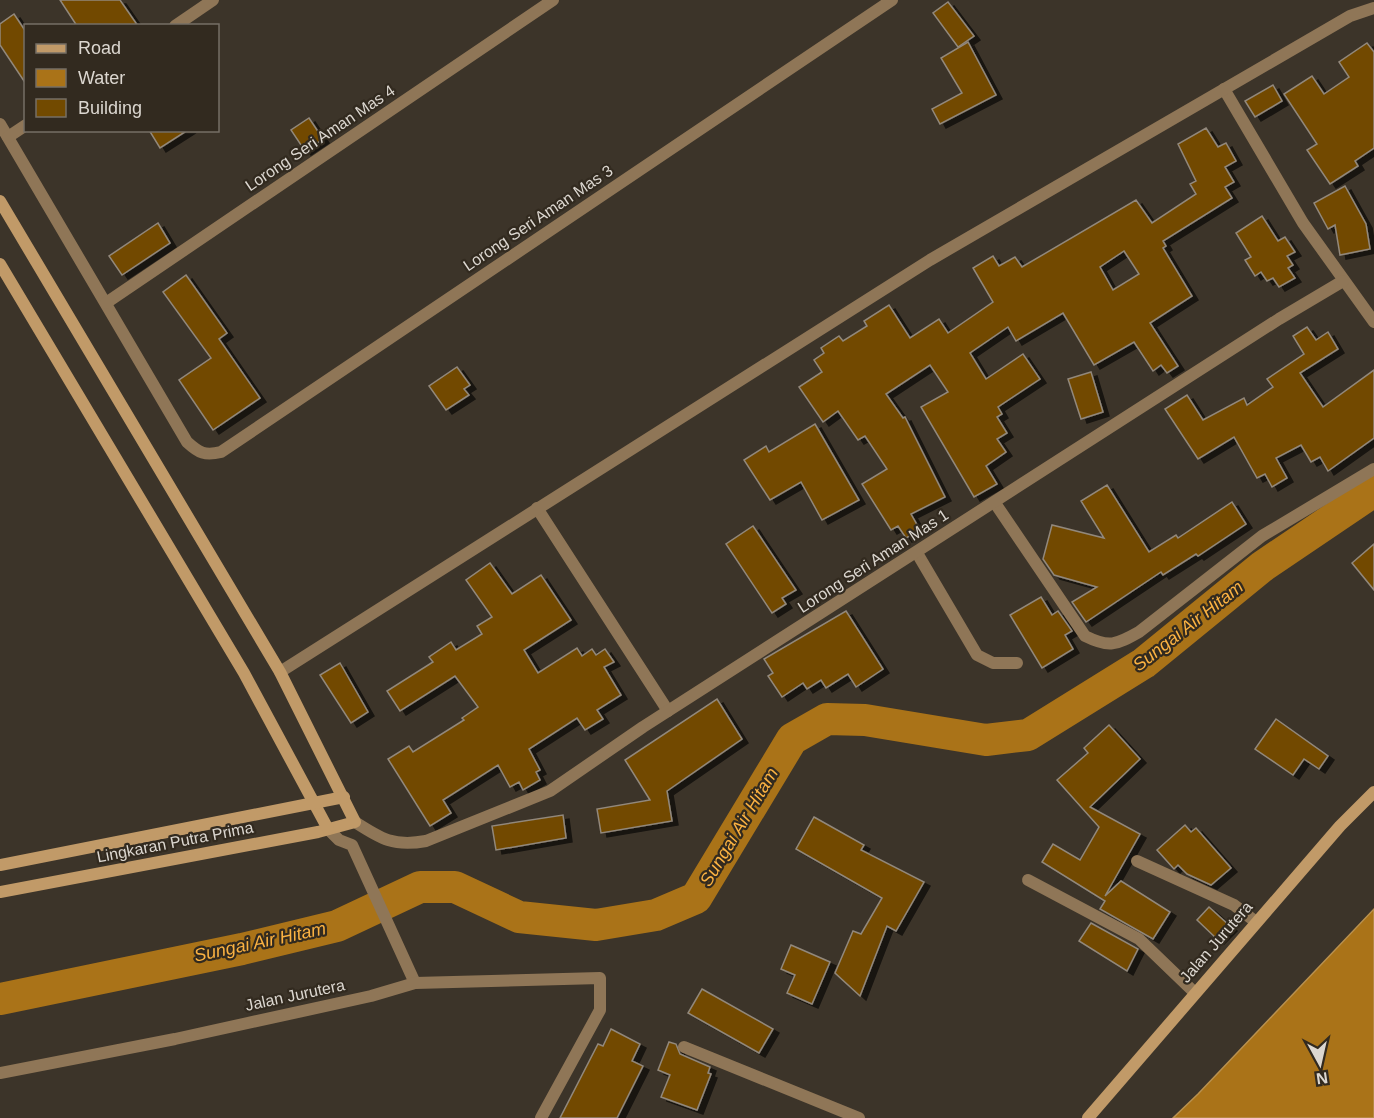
<svg xmlns="http://www.w3.org/2000/svg" width="1374" height="1118" font-family="Arial,sans-serif">
  <defs>
    <filter id="shadow"><feDropShadow dx="6" dy="4" stdDeviation="0" flood-color="#0009"/></filter>
  </defs>
  <rect width="100%" height="100%" fill="#3c3429"/>
  <path fill="#aa7318" stroke="#b9914f" stroke-width="1.5" d="M1374 909V1118H1173L1198 1094Z"/>
  <g fill="none" stroke-linecap="round" stroke-linejoin="round">
    <path stroke="#aa7318" stroke-width="32" d="M0 999 242 949 337 926 420 887H455L519 917 596 925 656 915 696 898 792 739 827 719 865 720 986 740 1028 735 1144 663 1263 566 1374 491"/>
  </g>
  <g fill="#724a00" stroke="#92887b" stroke-width="1.5" fill-rule="evenodd" filter="url(#shadow)">
    <path d="M60 0H120L138 26H77Z"/>
    <path d="M948 2 974 36 958 47 933 13Z"/>
    <path d="M14 14 26 32V84L0 45V24Z"/>
    <path d="M968 42 996 95 940 124 932 109 962 93 941 58Z"/>
    <path d="M1367 43 1374 52V148L1355 161 1358 166 1330 184 1307 150 1317 144 1284 94 1312 76 1324 94 1349 77 1339 62Z"/>
    <path d="M1273 85 1282 101 1255 117 1245 101Z"/>
    <path d="M309 118 323 139 305 151 291 130Z"/>
    <path d="M1206 128 1218 147 1226 143 1236 161 1225 167 1234 182 1225 187 1232 198 1163 241 1166 246 1163 248 1192 296 1150 323 1178 366 1167 373 1161 365 1153 371 1134 342 1094 365 1063 313 1016 341 1008 327 970 353 986 379 1023 354 1040 379 998 407 1002 414 997 417 1007 433 997 439 1006 452 986 466 997 484 974 497 921 407 948 392 930 365 886 394 903 418 905 417 945 497 911 514 920 530 906 538 898 526 891 530 862 484 887 469 865 436 858 440 838 411 823 422 799 387 822 372 814 360 824 353 821 348 839 336 843 341 867 326 864 321 889 305 910 338 939 319 948 333 993 302 973 268 993 256 999 266 1015 257 1022 267 1136 200 1152 223 1196 194 1190 184 1196 181 1178 144ZM1124 251 1139 274 1113 290 1100 267Z"/>
    <path d="M149 130H188L160 148Z"/>
    <path d="M1345 186 1366 224 1370 249 1340 255 1335 225 1328 229 1314 203Z"/>
    <path d="M1262 216 1278 241 1285 237 1295 252 1287 256 1293 265 1288 268 1295 278 1279 287 1273 278 1267 281 1261 272 1255 276 1245 260 1251 257 1236 233Z"/>
    <path d="M158 223 170 243 122 275 109 256Z"/>
    <path d="M186 275 227 333 219 339 260 398 213 430 179 380 211 358 163 292Z"/>
    <path d="M1307 327 1316 340 1328 332 1338 349 1300 373 1323 407 1374 370V438L1328 471 1320 457 1311 462 1301 445 1276 458 1287 478 1272 487 1265 474 1257 478 1234 437 1198 459 1165 409 1187 395 1203 420 1244 398 1247 405 1273 387 1267 379 1304 354 1293 336Z"/>
    <path d="M457 367 470 385 464 389 469 395 446 410 429 386Z"/>
    <path d="M1091 372 1103 412 1081 419 1068 379Z"/>
    <path d="M815 424 859 500 822 520 801 482 770 500 744 460 766 446 769 452Z"/>
    <path d="M1107 485 1149 552 1176 535 1178 538 1232 502 1246 524 1198 556 1196 554 1163 575 1161 572 1086 622 1072 602 1097 587 1054 575 1043 559 1052 525 1104 538 1081 501Z"/>
    <path d="M753 526 796 590 782 598 786 604 772 613 726 544Z"/>
    <path d="M1374 544V590L1352 563Z"/>
    <path d="M490 563 512 594 541 575 571 620 524 650 538 673 577 648 582 656 592 649 596 655 605 649 614 662 604 667 621 695 597 710 603 719 585 730 577 718 529 749 540 770 536 772 540 780 523 790 519 782 510 787 498 765 443 800 451 813 430 826 388 759 409 746 413 752 464 720 462 718 478 707 455 676 400 711 387 691 433 662 429 657 451 642 456 650 482 634 477 626 492 617 466 580Z"/>
    <path d="M1041 597 1052 615 1058 611 1072 631 1065 635 1073 649 1042 668 1010 615Z"/>
    <path d="M846 611 883 669 856 687 848 674 826 688 821 680 807 689 803 683 782 697 768 676 773 673 764 659Z"/>
    <path d="M340 663 368 712 351 723 320 675Z"/>
    <path d="M717 699 742 739 667 791 672 821 601 833 597 809 650 800 625 760Z"/>
    <path d="M1276 719 1328 756 1319 769 1304 759 1293 775 1255 749Z"/>
    <path d="M1109 725 1140 759 1090 807 1140 834 1105 896 1121 881 1170 912 1153 939 1100 909 1105 901 1042 862 1053 844 1080 860 1099 827 1057 780 1088 753 1084 748Z"/>
    <path d="M563 815 566 838 496 850 492 826Z"/>
    <path d="M814 817 864 845 861 850 924 882 896 931 887 926 860 996 835 973 853 931 861 934 882 898 796 849Z"/>
    <path d="M1185 825 1191 832 1196 828 1231 868 1211 885 1187 874 1178 865 1174 869 1157 850Z"/>
    <path d="M1209 907 1231 927 1218 940 1197 920Z"/>
    <path d="M1091 923 1138 949 1127 971 1079 941Z"/>
    <path d="M791 945 830 962 812 1004 787 993 795 975 781 969Z"/>
    <path d="M702 989 773 1029 759 1053 688 1013Z"/>
    <path d="M611 1029 640 1044 632 1061 643 1066 617 1118H560L598 1044 603 1046Z"/>
    <path d="M669 1042 676 1044 680 1054 710 1067 708 1073 711 1074 697 1110 661 1097 670 1075 658 1070Z"/>
  </g>
  <g fill="none" stroke-linecap="round" stroke-linejoin="round">
    <g stroke="#8f7657" stroke-width="12">
      <path d="M175 26 213 0"/>
      <path d="M1224 89 1303 223 1374 322"/>
      <path d="M0 124 187 442C199 453 205 456 221 452L892 0"/>
      <path d="M8 137 26 125"/>
      <path d="M106 303 553 0"/>
      <path d="M995 503 1085 636C1109 648 1116 645 1139 632L1262 536 1374 469"/>
      <path d="M537 508 668 711"/>
      <path d="M917 553 977 655 993 663H1017"/>
      <path d="M280 672 930 260 1350 16 1374 8"/>
      <path d="M355 822C381 839 394 847 426 841L550 791 643 727 1279 319 1343 281"/>
      <path d="M328 829 339 840 352 845 415 983"/>
      <path d="M1137 861 1234 905 1256 922"/>
      <path d="M1028 880 1139 939 1194 992"/>
      <path d="M684 1047 859 1118"/>
      <path d="M0 1073 175 1039 371 996 415 983 600 978V1010L541 1118"/>
    </g>
    <g stroke="#c19a68" stroke-width="12">
      <path d="M0 201 280 672 355 822 318 832 0 892"/>
      <path d="M0 264 244 673 328 829"/>
      <path d="M0 865 344 797"/>
      <path d="M1088 1118 1340 826 1374 792"/>
    </g>
  </g>
  <g text-anchor="middle" dominant-baseline="central" stroke-width="4.5" stroke-linejoin="round" paint-order="stroke">
    <g font-size="16" fill="#dcd7d0" stroke="#322a1f">
      <text transform="translate(320 138) rotate(-34)">Lorong Seri Aman Mas 4</text>
      <text transform="translate(538 218) rotate(-34)">Lorong Seri Aman Mas 3</text>
      <text transform="translate(873 561) rotate(-33)">Lorong Seri Aman Mas 1</text>
      <text transform="translate(175 842) rotate(-11)">Lingkaran Putra Prima</text>
      <text transform="translate(1216 942) rotate(-49)">Jalan Jurutera</text>
      <text transform="translate(295 995) rotate(-12)">Jalan Jurutera</text>
    </g>
    <g font-size="18" font-style="italic" fill="#fbb242" stroke="#322a1f">
      <text transform="translate(1188 626) rotate(-38)">Sungai Air Hitam</text>
      <text transform="translate(739 827) rotate(-59)">Sungai Air Hitam</text>
      <text transform="translate(260 942) rotate(-12)">Sungai Air Hitam</text>
    </g>
  </g>
  <rect x="24" y="24" width="195" height="108" fill="#322a1f" stroke="#766f66" stroke-width="1.5"/>
  <rect x="36" y="44" width="30" height="9" fill="#c19a68" stroke="#766f66" stroke-width="1.5"/>
  <text x="78" y="54" font-size="18" fill="#dcd7d0">Road</text>
  <rect x="36" y="69" width="30" height="18" fill="#aa7318" stroke="#766f66" stroke-width="1.5"/>
  <text x="78" y="84" font-size="18" fill="#dcd7d0">Water</text>
  <rect x="36" y="99" width="30" height="18" fill="#724a00" stroke="#766f66" stroke-width="1.5"/>
  <text x="78" y="114" font-size="18" fill="#dcd7d0">Building</text>
  <g transform="translate(1320 1064) rotate(172)" stroke="#322a1f" stroke-width="4.5" paint-order="stroke">
  <path d="M0-4.5L10 22L0 15L-10 22Z" fill="#dcd7d0"/>
  <text y="-9" font-size="16" font-weight="bold" text-anchor="middle" fill="#dcd7d0">N</text>
  </g>
</svg>
